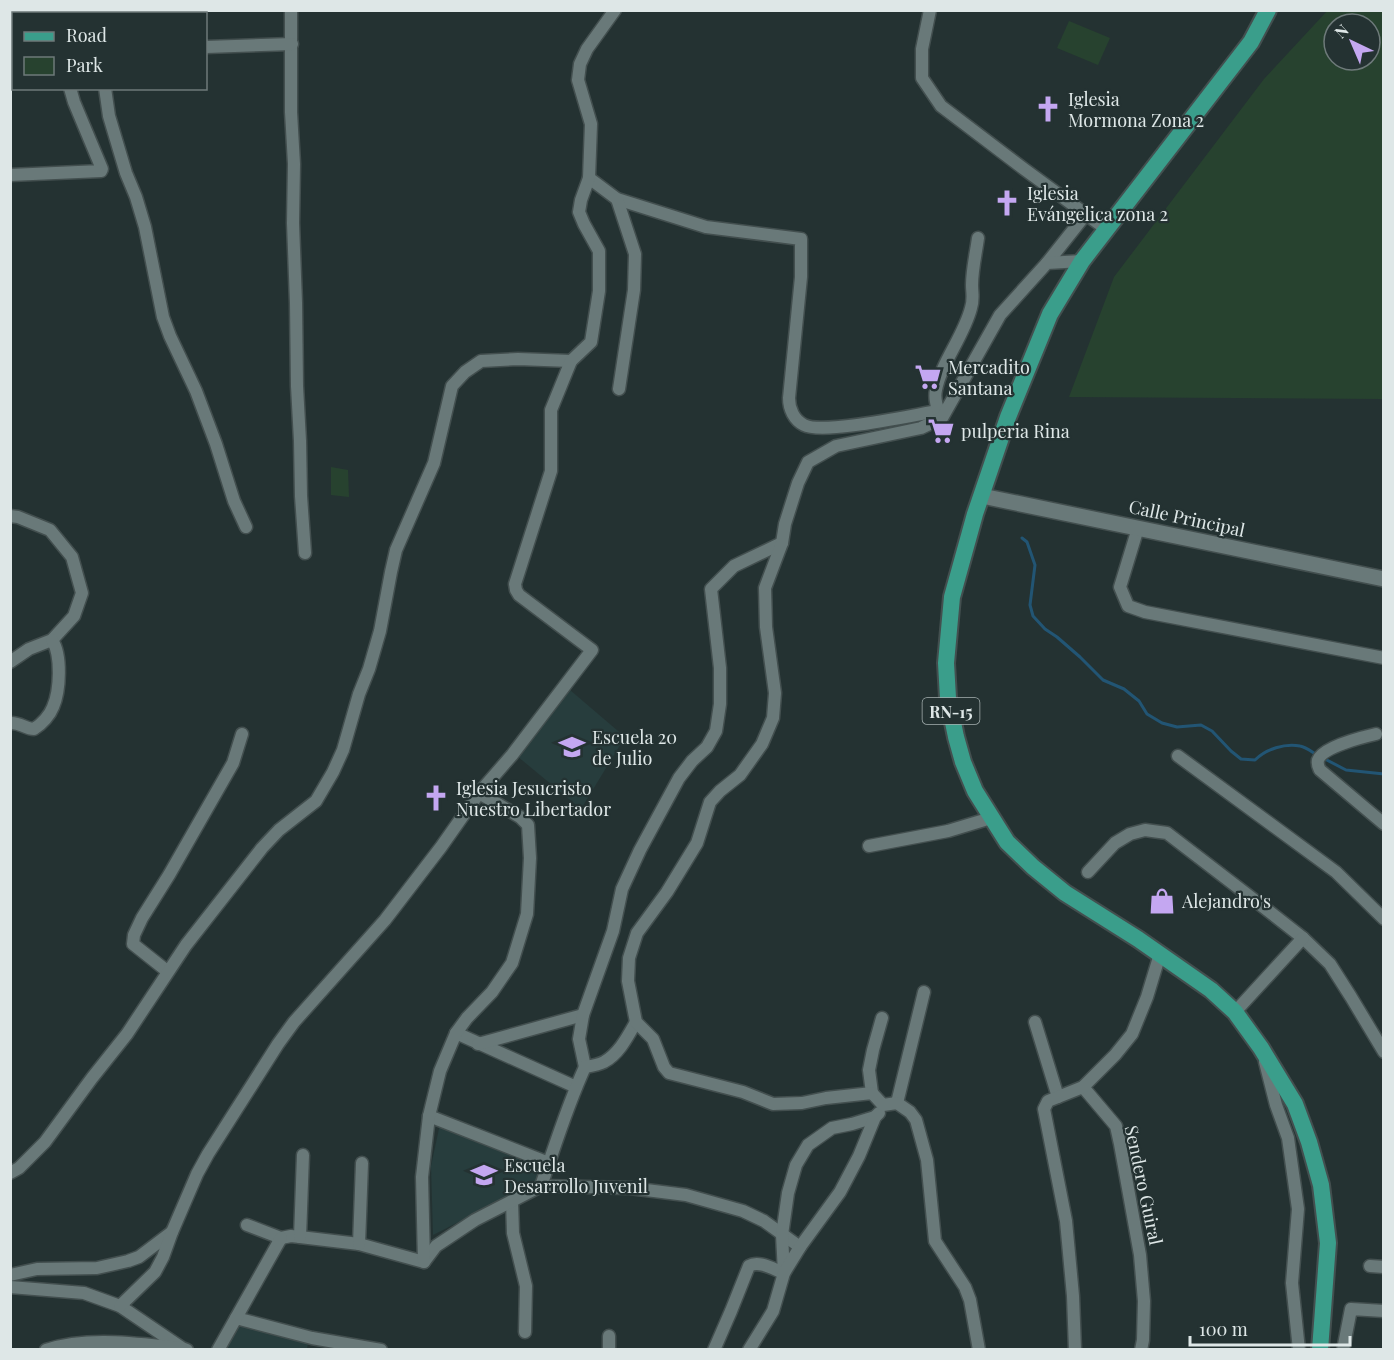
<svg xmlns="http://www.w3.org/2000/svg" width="1394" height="1360" font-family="'Playfair Display',serif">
  <rect width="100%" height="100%" fill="#243232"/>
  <g fill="#273d3d">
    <path d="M570 690 625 737 581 809 517 756Z"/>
    <path d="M440 1124 540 1161 536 1183 433 1235 431 1166Z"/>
    <path d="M238 1324 308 1343 307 1349 225 1350Z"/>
  </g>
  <g fill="#27422f" fill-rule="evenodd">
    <path d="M1328 10 1383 11V399L1069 397 1114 277 1264 79ZM1334 24H1370V60H1334Z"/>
    <path d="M1069 21 1110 38 1098 65 1057 48Z"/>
    <path d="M331 467 348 470 349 497 331 495Z"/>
  </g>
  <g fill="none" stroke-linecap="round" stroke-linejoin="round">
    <g stroke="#225574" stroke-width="3">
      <path d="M1022 538 1027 542 1035 565 1030 605 1033 616 1045 629 1057 637 1080 657 1103 680 1124 689 1139 701 1147 714 1162 723 1177 727 1201 725 1212 731 1231 751 1241 759 1255 760C1266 749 1285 743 1300 746 1306 747 1312 752 1317 755"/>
      <path d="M1323 758 1346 770 1384 774"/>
    </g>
    <g stroke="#434f4f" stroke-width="15">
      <g id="minor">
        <path d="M97 10 98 14"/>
        <path d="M291 10V112L294 164 293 223 296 303 297 386 300 441 301 496 305 553"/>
        <path d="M930 10 922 49V78L941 106 1024 169 1106 229"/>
        <path d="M206 47 292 44"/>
        <path d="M10 59 14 58"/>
        <path d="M105 88 109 116 126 173 136 197 145 227 163 317 170 336 196 391 216 444 234 501 246 527"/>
        <path d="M10 175 101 171 102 169 74 102 70 88"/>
        <path d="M589 178 617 199 706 227 801 239V277L789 398C789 409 794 420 804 425 823 435 913 415 938 411"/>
        <path d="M617 199 635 254 634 290 619 389"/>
        <path d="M1047 263 1086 214"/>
        <path d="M942 417C937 410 934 398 936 390 941 363 964 336 971 308 974 299 972 293 972 285 972 270 976 253 978 238"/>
        <path d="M10 516 18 517 50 530 72 557 82 593 74 616 52 640 29 649 10 662"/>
        <path d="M1138 528 1120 587 1128 606 1145 612 1384 658"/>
        <path d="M10 723C20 722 25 729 34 729 42 724 50 715 53 707 60 691 62 655 52 640"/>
        <path d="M1376 734C1363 737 1322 747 1318 760 1317 765 1318 766 1320 770L1384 824"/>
        <path d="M1178 756 1336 872 1384 919"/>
        <path d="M869 846 948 831 991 818"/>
        <path d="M1088 872 1115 843 1130 834 1145 830 1167 833 1266 909 1303 938 1330 964 1351 997 1384 1052"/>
        <path d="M167 971 133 944 134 935 142 918 169 875 233 763 242 734"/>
        <path d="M1235 1012 1303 938"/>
        <path d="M1035 1022 1058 1097"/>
        <path d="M456 1033 576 1087"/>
        <path d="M478 1044 583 1015"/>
        <path d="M1265 1062 1276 1105 1288 1138 1298 1209 1292 1283 1299 1350"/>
        <path d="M585 1067 579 1039 583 1015 613 931 622 889 640 850 679 778 692 761 707 747 716 731 720 704V668L711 589 734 566 782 543"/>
        <path d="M1083 1087 1116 1126 1120 1144 1140 1255 1144 1301 1143 1340 1141 1350"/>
        <path d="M872 1093 869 1070 873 1050 882 1018"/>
        <path d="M897 1103 924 992"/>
        <path d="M429 1116 549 1163"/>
        <path d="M10 1173 19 1168 45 1142 92 1078 127 1034 186 945 262 848 279 830 316 801 333 772 343 750 359 694 369 669 380 631 391 572 396 550 434 463 452 386 465 372 481 361 518 359 571 361"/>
        <path d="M541 1186C555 1146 567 1106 585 1067 591 1066 598 1065 604 1062 619 1054 628 1036 636 1022"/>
        <path d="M512 1201 513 1233 526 1286 525 1332"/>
        <path d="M247 1225 281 1238 291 1236 300 1237 359 1244 424 1262 436 1246 475 1220 541 1186 630 1188 686 1195 743 1211 764 1221 800 1247"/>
        <path d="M300 1237 303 1155"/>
        <path d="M359 1244 362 1163"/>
        <path d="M424 1262 422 1177 429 1116 440 1071 456 1033 467 1018 492 992 512 963 527 914 530 858 528 825 520 817 479 793"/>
        <path d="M1370 1266 1384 1267"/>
        <path d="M10 1275 37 1269 97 1268 128 1261 139 1257 172 1232"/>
        <path d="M10 1287 84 1293 120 1306 182 1348 187 1350"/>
        <path d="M120 1306 155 1272 163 1257 172 1232 197 1174 208 1154 278 1044 294 1022 385 920 441 847 479 793 512 755 592 650 519 595 516 590 515 584 551 471V410L571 361 591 342 599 291V251L584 224 579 212 581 200 589 178 591 124 578 80 580 64 587 49 615 10"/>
        <path d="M236 1318 312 1338 381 1350"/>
        <path d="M609 1336V1350"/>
        <path d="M46 1350C89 1336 138 1344 181 1348"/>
        <path d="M218 1350 281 1238"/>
        <path d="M714 1350 731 1311 749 1266C759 1260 773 1269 784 1273L782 1235 788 1193 796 1165 808 1145 832 1128 852 1124 875 1117"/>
        <path d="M749 1350 773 1311 784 1273 800 1247 840 1192 859 1156 875 1117 879 1113"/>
        <path d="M979 1350 970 1300 965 1287 935 1241 927 1160 916 1120 910 1112 897 1103 883 1105 872 1093 826 1098 802 1103 773 1104 743 1092 669 1073 664 1067 653 1039 636 1022 628 981 629 958 637 933 667 892 697 843 710 802 720 791 740 775 762 744 773 718 775 693 766 627 765 588 782 543 785 524 798 483 808 462 836 446 921 428 942 418 1000 315 1047 263 1082 261"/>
        <path d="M1075 1350 1073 1296 1066 1221 1044 1109 1048 1101 1083 1087 1115 1055 1132 1034 1147 997 1160 954"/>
        <path d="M1343 1350 1351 1309 1384 1311"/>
      </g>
    </g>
    <g stroke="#434f4f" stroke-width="18">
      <path id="tertiary" d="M982 496 1384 579"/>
    </g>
    <g stroke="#434f4f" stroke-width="20">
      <path id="primary" d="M1268 10 1251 42 1082 261 1050 314 1008 417 975 514 952 597 946 663 948 698 956 737 963 762 975 791 1007 842 1033 867 1065 893 1138 939 1211 990 1235 1012 1261 1048 1295 1104 1309 1142 1321 1185 1328 1243 1320 1350"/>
    </g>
    <use href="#minor" stroke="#697979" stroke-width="12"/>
    <use href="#tertiary" stroke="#697979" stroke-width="15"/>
    <use href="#primary" stroke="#3a9e8b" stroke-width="16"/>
  </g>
  <defs>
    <g id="church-bare" transform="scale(2.07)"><path d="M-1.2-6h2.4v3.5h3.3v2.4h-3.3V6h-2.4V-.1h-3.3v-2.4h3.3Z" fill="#c4a7f1" stroke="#243232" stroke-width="2.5" paint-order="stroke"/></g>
    <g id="supermarket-bare" transform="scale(2.07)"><path d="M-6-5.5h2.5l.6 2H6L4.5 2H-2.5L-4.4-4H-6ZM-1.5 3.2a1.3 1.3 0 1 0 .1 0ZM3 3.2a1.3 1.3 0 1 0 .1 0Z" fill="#c4a7f1" stroke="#243232" stroke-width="2.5" paint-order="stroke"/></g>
    <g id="school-bare" transform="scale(2.07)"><path d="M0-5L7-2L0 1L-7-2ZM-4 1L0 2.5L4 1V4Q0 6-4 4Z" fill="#c4a7f1" stroke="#243232" stroke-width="2.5" paint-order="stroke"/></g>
    <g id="shop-bare" transform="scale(2.07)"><path d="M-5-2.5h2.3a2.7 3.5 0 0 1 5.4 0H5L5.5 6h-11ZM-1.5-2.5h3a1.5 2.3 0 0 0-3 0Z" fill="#c4a7f1" stroke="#243232" stroke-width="2.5" paint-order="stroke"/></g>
  </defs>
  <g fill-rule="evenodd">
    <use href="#church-bare" x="1048" y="109"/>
    <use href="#church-bare" x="1007" y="203"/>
    <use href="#supermarket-bare" x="928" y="377"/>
    <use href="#supermarket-bare" x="941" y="431"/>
    <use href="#school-bare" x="572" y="747"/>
    <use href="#church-bare" x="436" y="798"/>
    <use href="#shop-bare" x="1162" y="901"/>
    <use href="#school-bare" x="484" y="1175"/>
  </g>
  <g text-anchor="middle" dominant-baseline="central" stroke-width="4.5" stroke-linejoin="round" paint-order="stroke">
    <rect fill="#243232" stroke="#a6b1b1" stroke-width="1.5" x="922.5" y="698" width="57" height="26" rx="4.5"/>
    <g font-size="16" font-weight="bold" fill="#dee7e7">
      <text x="951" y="711">RN-15</text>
    </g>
    <g font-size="18" fill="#dee7e7" stroke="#243232" text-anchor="start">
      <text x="1068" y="99">Iglesia<tspan x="1068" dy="21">Mormona Zona 2</tspan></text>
      <text x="1027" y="193">Iglesia<tspan x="1027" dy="21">Evángelica zona 2</tspan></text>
      <text x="948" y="367">Mercadito<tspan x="948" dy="21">Santana</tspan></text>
      <text x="961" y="431">pulperia Rina</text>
      <text x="592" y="737">Escuela 20<tspan x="592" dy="21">de Julio</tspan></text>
      <text x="456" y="788">Iglesia Jesucristo<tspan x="456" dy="21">Nuestro Libertador</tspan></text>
      <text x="1182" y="901">Alejandro's</text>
      <text x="504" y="1165">Escuela<tspan x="504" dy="21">Desarrollo Juvenil</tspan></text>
    </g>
    <g font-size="18" fill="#dee7e7" stroke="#243232">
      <text transform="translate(1187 518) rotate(12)">Calle Principal</text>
      <text transform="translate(1144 1185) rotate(78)">Sendero Guiral</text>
    </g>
  </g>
  <rect width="1394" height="1360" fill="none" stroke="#dee7e7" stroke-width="24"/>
  <rect x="12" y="12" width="195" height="78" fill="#243232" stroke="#6e7a7a" stroke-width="1.5"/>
  <rect x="24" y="32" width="30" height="9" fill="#3a9e8b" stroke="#6e7a7a" stroke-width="1.5"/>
  <text x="66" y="42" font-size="18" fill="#dee7e7">Road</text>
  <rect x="24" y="57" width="30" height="18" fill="#27422f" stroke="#6e7a7a" stroke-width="1.5"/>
  <text x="66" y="72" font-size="18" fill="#dee7e7">Park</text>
  <g transform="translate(1352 42) rotate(316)"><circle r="28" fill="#243232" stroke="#6e7a7a" stroke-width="1.5"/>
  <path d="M0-4.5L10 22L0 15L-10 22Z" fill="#c4a7f1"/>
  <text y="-9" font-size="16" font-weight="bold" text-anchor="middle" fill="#dee7e7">N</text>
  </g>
  <path d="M1190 1336v9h160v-9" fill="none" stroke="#dee7e7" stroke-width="3"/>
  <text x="1199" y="1336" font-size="18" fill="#dee7e7" stroke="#243232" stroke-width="4.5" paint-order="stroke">100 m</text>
</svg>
